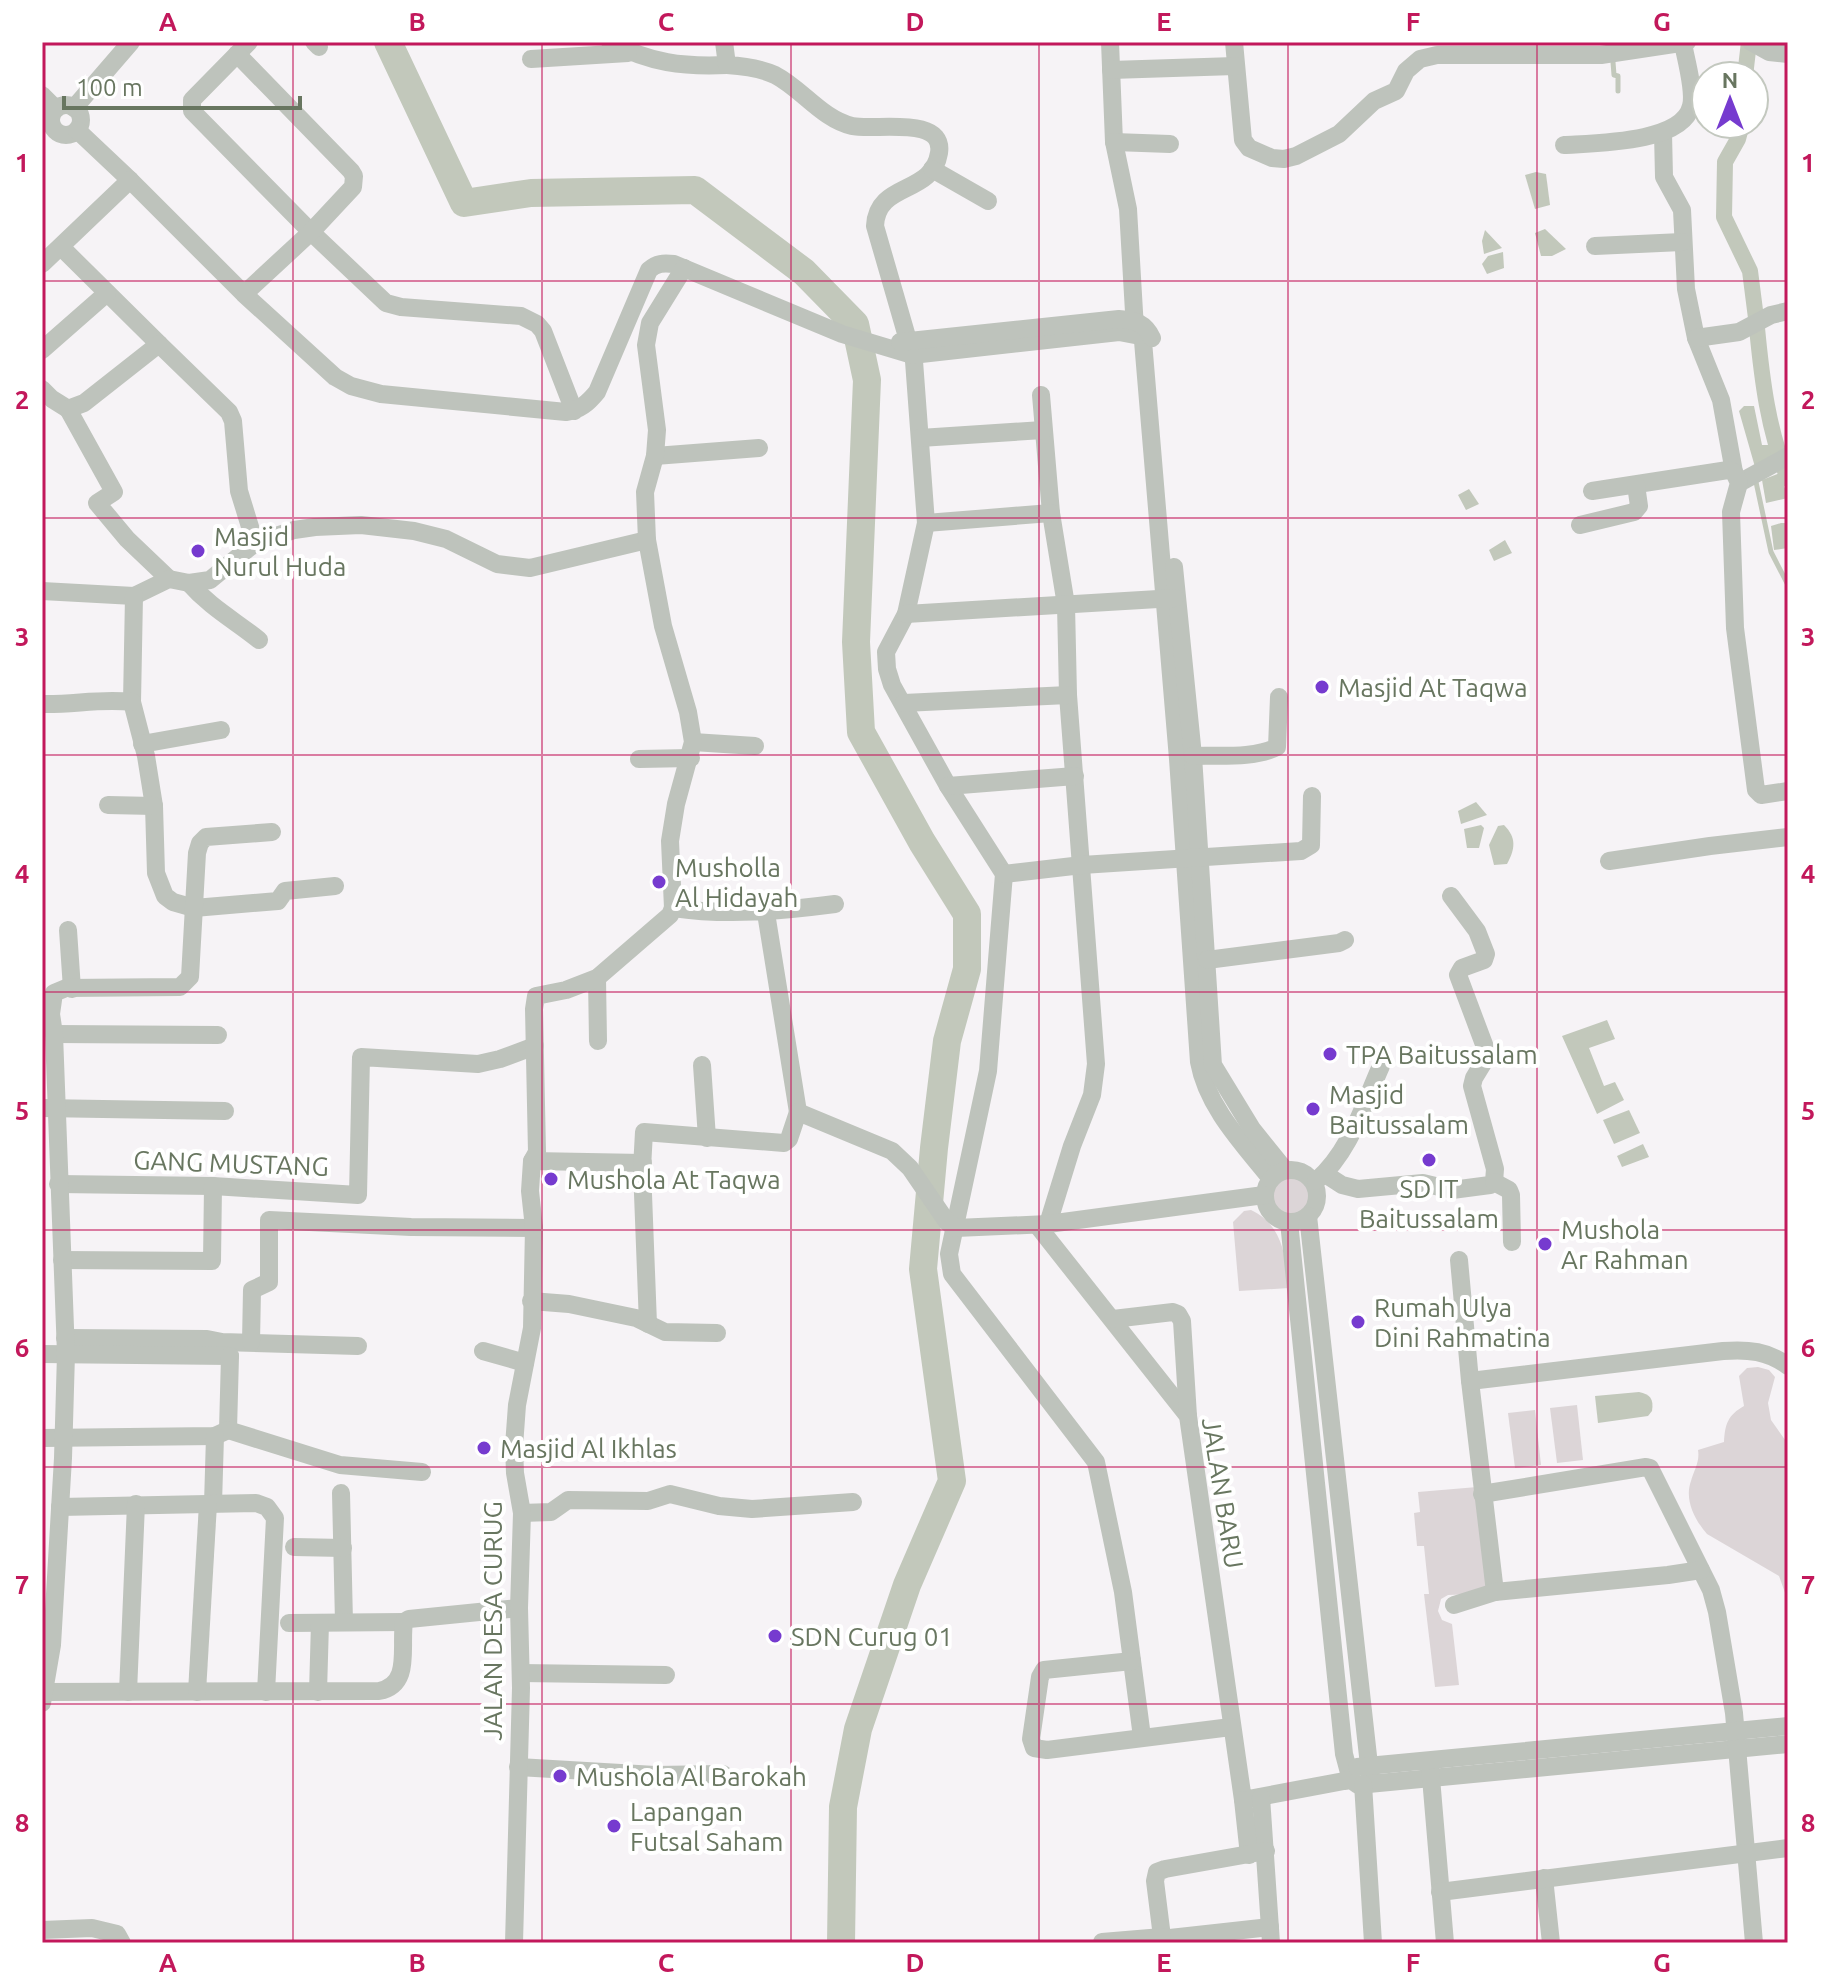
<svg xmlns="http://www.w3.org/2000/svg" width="1830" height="1985" font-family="Ubuntu,sans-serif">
  <rect width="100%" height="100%" fill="#f6f3f6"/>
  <g fill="#dcd5d7">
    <circle cx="1291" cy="1196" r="22"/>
    <path d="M1251 1210C1284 1226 1285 1257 1289 1288L1239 1291 1233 1222 1244 1211Z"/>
    <path d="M1758 1367 1769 1370 1775 1377 1768 1403 1771 1420 1788 1444V1601L1779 1576 1707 1534C1695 1520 1684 1500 1691 1481 1694 1470 1700 1462 1698 1450L1724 1442C1725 1424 1728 1415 1744 1406L1739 1376 1747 1368Z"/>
    <path d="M1577 1405 1583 1460 1557 1463 1550 1408Z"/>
    <path d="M1535 1410 1541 1465 1515 1468 1508 1413Z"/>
    <path d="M1489 1486 1501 1593 1448 1595 1441 1599 1438 1611 1442 1620 1452 1624 1459 1685 1435 1687 1424 1594H1429L1424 1546H1417L1414 1513 1420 1512 1418 1492Z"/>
  </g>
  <g fill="#c2c8bb">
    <path d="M1536 172 1546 174 1550 205 1535 209 1525 175Z"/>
    <path d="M1545 229 1566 249 1552 256H1541L1535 233Z"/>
    <path d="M1485 230 1502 248 1484 254 1482 241Z"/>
    <path d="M1503 252 1504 268 1487 274 1482 264 1488 256Z"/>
    <path d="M1744 406H1754L1762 445H1769L1776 466 1757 474 1739 411Z"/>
    <path d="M1780 473 1788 498 1766 503 1762 480Z"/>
    <path d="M1469 489 1479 504 1466 510 1458 495Z"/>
    <path d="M1781 523H1788V548L1774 550 1771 526Z"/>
    <path d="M1505 540 1512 553 1494 561 1489 550Z"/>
    <path d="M1476 802 1487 815 1461 824 1458 811Z"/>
    <path d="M1481 825 1484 828 1479 848H1467L1464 829Z"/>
    <path d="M1504 825C1517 838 1515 849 1507 864L1494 865 1489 845 1498 826Z"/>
    <path d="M1607 1020 1615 1039 1589 1048 1604 1086 1615 1082 1624 1100 1597 1114 1562 1036Z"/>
    <path d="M1629 1110 1640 1133 1614 1144 1603 1120Z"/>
    <path d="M1643 1144 1649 1157 1622 1167 1617 1156Z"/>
    <path d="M1639 1392C1650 1394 1654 1399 1652 1411L1648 1416 1598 1423 1595 1396Z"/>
  </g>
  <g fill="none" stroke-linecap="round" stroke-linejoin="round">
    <g stroke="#c2c8bb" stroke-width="5">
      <path d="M1613 62 1614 75 1618 76V91"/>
      <path d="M1756 482 1771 552 1788 585"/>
    </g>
    <g stroke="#c2c8bb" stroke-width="16">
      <path d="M1745 76 1749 42"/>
      <path d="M1742 124 1738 139 1725 162 1724 217 1750 271 1756 318"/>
      <path d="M1757 328C1762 380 1768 430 1788 479"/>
    </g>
    <path stroke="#c2c8bb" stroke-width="28" d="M388 42 464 203 531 193 695 190 804 272 855 324 867 380 856 642 861 732 922 842 967 914V969L947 1041 934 1148 923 1269 952 1481 907 1585 858 1729 843 1807 841 1943"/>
    <g stroke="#bec3bc" stroke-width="18">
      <path d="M249 42 192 100V111L311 232 386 303 401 307 521 316 537 324 543 331 574 411"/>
      <path d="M314 42 319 47"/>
      <path d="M610 42C651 63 682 67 727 65"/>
      <path d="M724 42 727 65C744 66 760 68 775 75 802 89 822 119 852 126 875 131 945 115 939 153 932 196 877 181 875 226L914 361 926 523 906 614 886 652 887 669 892 685 948 786 1004 874 988 1071 949 1254 952 1274 1096 1462 1123 1592 1142 1737"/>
      <path d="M1110 42 1114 142 1128 209 1135 329"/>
      <path d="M1234 42 1243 140 1249 148 1272 158 1284 159 1296 156 1339 134 1374 101 1396 91 1406 71 1420 59 1437 55H1601L1687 42"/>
      <path d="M1751 42 1769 52 1788 54"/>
      <path d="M237 54 351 171 354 176 353 187 311 232 244 294"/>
      <path d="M531 59 628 53"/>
      <path d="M1111 70 1235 66"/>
      <path d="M42 95 56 109"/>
      <circle cx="66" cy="120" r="15"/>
      <path d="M74 108 131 42"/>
      <path d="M77 130 130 180 244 294 335 377 351 386 381 394 566 412C580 410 588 403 597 392L649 270C657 263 663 263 674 264L842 334 912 355 1119 332 1140 336 1143 341 1178 759 1199 1062C1207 1107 1243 1144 1271 1179"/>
      <path d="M1663 133 1664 177 1682 210 1686 289 1696 338 1721 400 1734 472"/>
      <path d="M1114 142 1170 144"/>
      <path d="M1564 145C1595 143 1683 143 1691 106 1695 92 1686 59 1683 44"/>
      <path d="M932 169 988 201"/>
      <path d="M1595 246 1682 242"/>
      <path d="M61 247 159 344"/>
      <path d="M42 264 130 180"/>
      <path d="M1696 338 1739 332 1771 315 1788 311"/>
      <path d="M900 342 1119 319C1135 320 1145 323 1152 338"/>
      <path d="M42 350 107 293"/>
      <path d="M42 389 52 399 68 409 84 403 159 344 229 412 233 421 239 491 255 543"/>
      <path d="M1041 395 1051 513 1066 605 1068 695 1096 1064 1092 1095 1072 1146 1048 1224"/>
      <path d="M68 409 114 492 97 503 127 539 169 579"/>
      <path d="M920 438 1043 430"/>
      <path d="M655 456 759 448"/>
      <path d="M1739 483 1788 456"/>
      <path d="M1592 491 1728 470 1734 472 1739 483 1731 512 1735 628 1756 790 1761 795 1788 791"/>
      <path d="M926 523 1051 513"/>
      <path d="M1580 525 1634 512 1639 506 1636 485"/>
      <path d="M1174 567 1193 756 1213 1065 1252 1129 1285 1170"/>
      <path d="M189 583C210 607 234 620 259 640"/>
      <path d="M42 591 134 596 169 579 189 583 210 580 255 543 294 530 315 527 361 525 414 531 446 539 497 564 530 568 647 540"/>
      <path d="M134 596 132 702 146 756 154 806 156 873 165 896 173 902 194 908 278 901 285 891 335 886"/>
      <path d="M906 614 1175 598"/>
      <path d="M904 703 1068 695"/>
      <path d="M42 704C73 705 101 698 132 702"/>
      <path d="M693 742 755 746"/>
      <path d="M142 744 221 730"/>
      <path d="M1193 756C1219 755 1253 759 1277 747L1279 697"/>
      <path d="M639 759 691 758"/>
      <path d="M948 786 1075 776"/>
      <path d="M108 805 154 806"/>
      <path d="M1609 861 1710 846 1788 837"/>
      <path d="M1004 874 1082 865 1301 851 1311 845 1312 796"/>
      <path d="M673 908 670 841 676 804 693 742 688 712 663 626 647 540 645 492 655 456 657 430 646 345 650 323 684 268"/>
      <path d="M673 908C728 916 781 911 835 904"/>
      <path d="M766 913 798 1112"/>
      <path d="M68 930 72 989"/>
      <path d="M1207 960 1339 943 1345 940"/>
      <path d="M597 978 598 1041"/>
      <path d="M54 1034 218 1035"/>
      <path d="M702 1065 707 1138"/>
      <path d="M42 1108 225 1111"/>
      <path d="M532 1161 643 1163"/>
      <circle cx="1291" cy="1196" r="26"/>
      <path d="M1325 1174 1342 1185 1358 1189 1423 1183 1452 1190 1490 1185 1494 1182 1495 1169 1472 1086 1474 1078 1488 1055 1458 975 1462 968 1484 960 1486 954 1477 931 1451 896"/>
      <path d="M1316 1181C1350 1152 1363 1106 1381 1066"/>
      <path d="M1494 1182 1509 1190 1511 1195 1512 1242"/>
      <path d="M58 1184 213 1186 358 1195 361 1057 478 1064 500 1059 535 1046"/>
      <path d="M1308 1216 1371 1783"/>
      <path d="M1289 1222 1344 1754 1351 1780"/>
      <path d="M1037 1225 1188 1416 1243 1800 1344 1781 1351 1780 1358 1785 1788 1744"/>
      <path d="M62 1260 212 1261 213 1186"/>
      <path d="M1459 1260 1470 1381 1495 1592"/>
      <path d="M531 1301 569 1304 636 1318 665 1332 717 1333"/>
      <path d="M1113 1319 1173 1312 1178 1314 1182 1321 1188 1416"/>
      <path d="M648 1324 642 1168 644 1132 784 1143 789 1139 798 1112 892 1151 910 1168 947 1222 956 1228 1048 1224 1264 1195"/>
      <path d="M65 1338 207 1339 222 1342 358 1346"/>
      <path d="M251 1342 252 1290 269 1282V1220L411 1227 534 1228"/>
      <path d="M483 1351 525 1363"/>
      <path d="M42 1354 230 1356"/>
      <path d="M1470 1381 1723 1351C1748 1349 1768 1351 1788 1366"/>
      <path d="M228 1430 340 1465 422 1472"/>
      <path d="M228 1430 230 1356"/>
      <path d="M42 1438 215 1436 228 1430"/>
      <path d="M341 1493 344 1622"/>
      <path d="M1482 1494 1646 1467 1650 1468 1711 1590 1717 1612 1734 1713 1754 1943"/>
      <path d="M213 1504 215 1436"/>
      <path d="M60 1507 256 1503 267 1507 275 1518 266 1692"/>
      <path d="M522 1513 551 1512 568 1500 648 1501 670 1494 719 1506 752 1509 853 1502"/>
      <path d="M294 1547 343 1548"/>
      <path d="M1454 1605 1495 1592 1668 1575 1701 1570"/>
      <path d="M289 1623 404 1622"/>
      <path d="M1132 1661 1044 1670 1040 1677 1031 1739 1034 1748 1047 1750 1231 1727"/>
      <path d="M521 1673 666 1675"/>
      <path d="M45 1692 379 1691C412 1685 400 1647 404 1622L409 1619 519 1608"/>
      <path d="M128 1692 136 1504"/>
      <path d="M197 1692 208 1504"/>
      <path d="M318 1692 320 1623"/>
      <path d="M42 1703 52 1645 63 1458 66 1354 54 1034 51 1014 54 993 66 988 180 987 190 977 197 853 200 843 206 837 272 832"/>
      <path d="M1430 1766 1445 1943"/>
      <path d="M518 1767 655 1775 723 1774"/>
      <path d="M1357 1767 1788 1726"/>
      <path d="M1363 1784 1373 1943"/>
      <path d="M1261 1797 1271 1943"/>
      <path d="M1243 1800 1249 1855"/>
      <path d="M1266 1851 1165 1869 1157 1872 1155 1881 1162 1937 1170 1938 1270 1927"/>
      <path d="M1544 1878 1551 1943"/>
      <path d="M1440 1892 1788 1848"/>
      <path d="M42 1930 92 1928 117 1934 122 1943"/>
      <path d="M1102 1942 1162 1937"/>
      <path d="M514 1943 521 1688 519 1608 522 1513 515 1473 514 1446 517 1405 532 1328 534 1228 530 1191 532 1161 537 1152 534 1009 536 996 566 990 597 978 670 915 673 908"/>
    </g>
  </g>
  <path fill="none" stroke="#c2185b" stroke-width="2" stroke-opacity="0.55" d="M293 42V1943M542 42V1943M791 42V1943M1039 42V1943M1288 42V1943M1537 42V1943M42 281H1788M42 518H1788M42 755H1788M42 992H1788M42 1230H1788M42 1467H1788M42 1704H1788"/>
  <g fill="#763bcf" stroke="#fff" stroke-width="3">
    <circle cx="198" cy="551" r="8"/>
    <circle cx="1322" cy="687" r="8"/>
    <circle cx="659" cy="882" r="8"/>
    <circle cx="1330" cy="1054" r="8"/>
    <circle cx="1313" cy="1109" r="8"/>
    <circle cx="1429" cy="1160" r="8"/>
    <circle cx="551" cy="1179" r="8"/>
    <circle cx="1545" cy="1244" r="8"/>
    <circle cx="1358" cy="1322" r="8"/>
    <circle cx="484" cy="1448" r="8"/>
    <circle cx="775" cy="1636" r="8"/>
    <circle cx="560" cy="1776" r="8"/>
    <circle cx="614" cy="1826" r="8"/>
  </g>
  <g text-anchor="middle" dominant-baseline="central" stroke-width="8" stroke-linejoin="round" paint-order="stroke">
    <g font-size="26" fill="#687660" stroke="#fff" text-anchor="start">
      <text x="214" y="536">Masjid<tspan x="214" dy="30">Nurul Huda</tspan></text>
      <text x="1338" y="687">Masjid At Taqwa</text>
      <text x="675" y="867">Musholla<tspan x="675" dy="30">Al Hidayah</tspan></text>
      <text x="1346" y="1054">TPA Baitussalam</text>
      <text x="1329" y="1094">Masjid<tspan x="1329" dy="30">Baitussalam</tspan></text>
      <text x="567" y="1179">Mushola At Taqwa</text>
      <text x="1429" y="1188" text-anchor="middle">SD IT<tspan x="1429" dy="30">Baitussalam</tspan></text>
      <text x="1561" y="1229">Mushola<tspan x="1561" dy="30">Ar Rahman</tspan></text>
      <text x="1374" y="1307">Rumah Ulya<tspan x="1374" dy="30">Dini Rahmatina</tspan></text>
      <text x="500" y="1448">Masjid Al Ikhlas</text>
      <text x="791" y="1636">SDN Curug 01</text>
      <text x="576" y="1776">Mushola Al Barokah</text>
      <text x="630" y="1811">Lapangan<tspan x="630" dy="30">Futsal Saham</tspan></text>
    </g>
    <g font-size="26" fill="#687660" stroke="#fff">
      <text transform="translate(231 1163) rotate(2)">GANG MUSTANG</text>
      <text transform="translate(1223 1493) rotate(81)">JALAN BARU</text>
      <text transform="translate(492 1621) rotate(-90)">JALAN DESA CURUG</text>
    </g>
  </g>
  <rect width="1830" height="1985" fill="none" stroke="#ffffff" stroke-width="88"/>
  <g transform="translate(1730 100)"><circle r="38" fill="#ffffff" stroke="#c3c8bf" stroke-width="2"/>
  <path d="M0-6L14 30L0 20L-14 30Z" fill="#763bcf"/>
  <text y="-12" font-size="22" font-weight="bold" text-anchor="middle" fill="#687660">N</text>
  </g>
  <path d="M64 96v12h236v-12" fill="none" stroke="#687660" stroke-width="4"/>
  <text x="76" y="96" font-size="24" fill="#687660" stroke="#ffffff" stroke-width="6" paint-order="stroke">100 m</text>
  <rect x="44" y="44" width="1742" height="1897" fill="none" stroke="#c2185b" stroke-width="3"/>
  <g font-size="26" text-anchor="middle" font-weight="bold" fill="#c2185b">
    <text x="168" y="31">A</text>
    <text x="417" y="31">B</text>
    <text x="666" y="31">C</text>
    <text x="915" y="31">D</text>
    <text x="1164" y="31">E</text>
    <text x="1413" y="31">F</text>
    <text x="1662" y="31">G</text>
    <text x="22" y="172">1</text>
    <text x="1808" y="172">1</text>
    <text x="22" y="409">2</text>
    <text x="1808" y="409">2</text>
    <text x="22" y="646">3</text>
    <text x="1808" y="646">3</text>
    <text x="22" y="883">4</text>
    <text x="1808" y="883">4</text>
    <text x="22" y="1120">5</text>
    <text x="1808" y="1120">5</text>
    <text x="22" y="1357">6</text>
    <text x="1808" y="1357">6</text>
    <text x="22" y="1594">7</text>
    <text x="1808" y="1594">7</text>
    <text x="22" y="1832">8</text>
    <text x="1808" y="1832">8</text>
    <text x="168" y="1972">A</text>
    <text x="417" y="1972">B</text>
    <text x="666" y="1972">C</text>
    <text x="915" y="1972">D</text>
    <text x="1164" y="1972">E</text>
    <text x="1413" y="1972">F</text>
    <text x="1662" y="1972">G</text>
  </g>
</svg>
